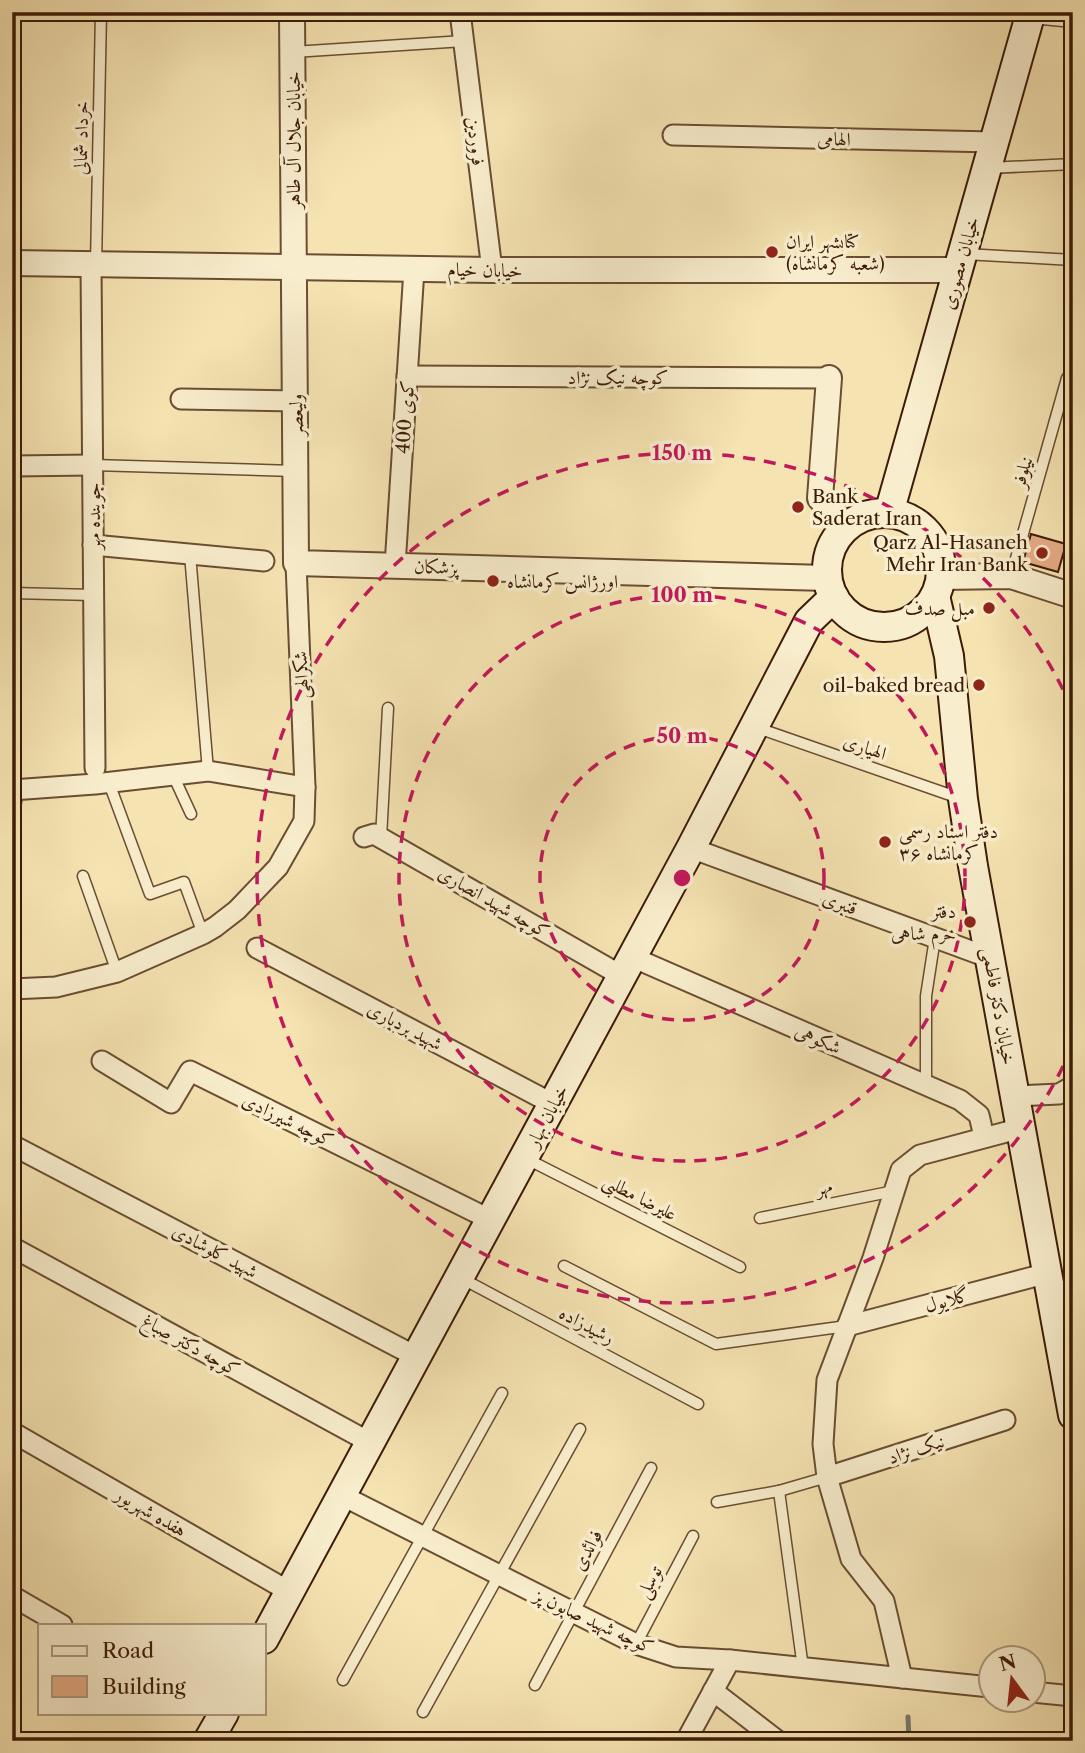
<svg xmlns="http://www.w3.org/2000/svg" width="1085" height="1753" font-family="'Libre Caslon Text',Amiri,serif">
  <rect width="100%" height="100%" fill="#f5e3b1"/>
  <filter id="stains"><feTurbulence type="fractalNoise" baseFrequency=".00286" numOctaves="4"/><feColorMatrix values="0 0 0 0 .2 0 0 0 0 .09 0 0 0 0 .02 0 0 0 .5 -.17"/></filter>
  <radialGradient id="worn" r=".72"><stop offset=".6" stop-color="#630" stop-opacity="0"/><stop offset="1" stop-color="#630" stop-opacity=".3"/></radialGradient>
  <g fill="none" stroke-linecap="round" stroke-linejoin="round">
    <path stroke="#767c6d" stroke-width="5" d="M908 1717 909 1741"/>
  </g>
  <path fill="#e6ac86" stroke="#3c1b08" stroke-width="2" d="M1031 534 1066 544 1058 572 1023 562Z"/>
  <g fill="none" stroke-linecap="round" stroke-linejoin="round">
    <g stroke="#6a4d32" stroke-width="13">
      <g id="service">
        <path d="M1032 18 1073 22"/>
        <path d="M293 52 464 41"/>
        <path d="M989 168 1073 164"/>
        <path d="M965 254 1073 260"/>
        <path d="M96 264 101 12"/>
        <path d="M93 465 295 471"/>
        <path d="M190 554 208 771"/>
        <path d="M1011 576 1067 378"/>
        <path d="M12 593 93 595"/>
        <path d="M755 727 959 798"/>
        <path d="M173 775 191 814"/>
        <path d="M109 783 150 894 184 882 203 934"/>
        <path d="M12 825 18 790"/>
        <path d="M381 838 388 708"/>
        <path d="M83 876 117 972"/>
        <path d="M926 1086V996L935 938"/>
        <path d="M525 1158 740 1267"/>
        <path d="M760 1218 894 1191"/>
        <path d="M564 1266 716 1344 847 1326"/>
        <path d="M461 1278 698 1404"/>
        <path d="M779 1491 803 1668"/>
        <path d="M717 1502 779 1491 827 1477"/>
        <path d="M636 1644 693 1536"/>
        <path d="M343 1680 502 1393"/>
        <path d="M535 1685 651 1468"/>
        <path d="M423 1712 580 1429"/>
      </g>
    </g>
    <g stroke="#6a4d32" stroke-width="23">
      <g id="minor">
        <path d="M460 12 492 270"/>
        <path d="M673 135 994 142"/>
        <path d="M91 264 95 768"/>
        <path d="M407 376 829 378"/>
        <path d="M181 399 296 401"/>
        <path d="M12 466 93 465"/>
        <path d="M93 545 264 561"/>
        <path d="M395 566 414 269"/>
        <path d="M12 790 95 784 208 771 305 787"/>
        <path d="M364 837 374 834 381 838 622 976"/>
        <path d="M691 848 990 958"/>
        <path d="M257 948 553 1104"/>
        <path d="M632 957 960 1100 979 1115 984 1137"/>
        <path d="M12 989 56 987 117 972 203 934 215 927 237 910 278 867 304 821 305 787 296 563"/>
        <path d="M102 1061 171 1103 190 1071 491 1220"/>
        <path d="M1015 1096 1059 1094 1073 1086"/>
        <path d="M12 1145 417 1357"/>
        <path d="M12 1247 371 1443"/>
        <path d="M847 1326 1048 1273"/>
        <path d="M12 1432 290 1592"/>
        <path d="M827 1477 1005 1420"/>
        <path d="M343 1496 636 1644 676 1657 730 1660 990 1687"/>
        <path d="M12 1596 62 1625"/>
        <path d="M902 1678 884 1601 851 1559 827 1477 823 1444 827 1380 873 1258 901 1170 920 1155 1021 1128"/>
        <path d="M713 1691 778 1741"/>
        <path d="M1032 1692 1073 1696"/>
        <path d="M686 1741 730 1660"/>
      </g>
    </g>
    <g stroke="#6a4d32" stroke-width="28">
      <g id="tertiary">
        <path d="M292 12 296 563 827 578"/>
        <path d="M12 263 492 270H959"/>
        <path d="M829 378 820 498 846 528"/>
        <path d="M941 577 1011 576 1073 596"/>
      </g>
    </g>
    <g stroke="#3c1b08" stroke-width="32">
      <g id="secondary">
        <path d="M889 513 1031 12"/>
        <circle cx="884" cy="570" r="57"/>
        <path d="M935 596 949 656 963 799 973 866 1073 1415"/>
        <path d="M264 1639 691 848 809 621 834 597"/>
        <path d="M208 1741 224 1713"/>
      </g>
    </g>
    <use href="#service" stroke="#f8edcc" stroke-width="10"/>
    <use href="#minor" stroke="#f8edcc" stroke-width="19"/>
    <use href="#tertiary" stroke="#f8edcc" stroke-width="24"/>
    <use href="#secondary" stroke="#f8edcc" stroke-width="28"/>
  </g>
  <g fill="none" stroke="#c2185b" stroke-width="3.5" stroke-dasharray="12 9">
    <circle cx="682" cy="878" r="142"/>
    <circle cx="682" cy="878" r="283"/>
    <path d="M1072 1047A425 425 0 1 1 1072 709"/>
  </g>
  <g fill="#8f2418" stroke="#f8edcc" stroke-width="2.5">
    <circle cx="772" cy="252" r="7"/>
    <circle cx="798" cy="507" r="7"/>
    <circle cx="1042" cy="553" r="7"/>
    <circle cx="493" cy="581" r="7"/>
    <circle cx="989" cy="608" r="7"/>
    <circle cx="979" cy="685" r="7"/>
    <circle cx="885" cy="842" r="7"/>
    <circle cx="970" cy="922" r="7"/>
  </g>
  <g text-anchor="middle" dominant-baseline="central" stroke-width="7" stroke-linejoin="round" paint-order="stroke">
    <g font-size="19" fill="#3c1b08" stroke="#f8edcc">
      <text transform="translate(81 138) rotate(-89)">خرداد شمالی</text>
      <text transform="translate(834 139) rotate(1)">الهامی</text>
      <text transform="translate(293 140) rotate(-90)">خیابان جلال آل طاهر</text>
      <text transform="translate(476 141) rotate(83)">فروردین</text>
      <text transform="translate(960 263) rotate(-74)">خیابان مصوری</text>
      <text transform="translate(485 270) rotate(1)">خیابان خیام</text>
      <text x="618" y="377">کوچه نیک نژاد</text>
      <text transform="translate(296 415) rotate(-91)">ولیعصر</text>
      <text transform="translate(405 417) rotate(-86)">کوی 400</text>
      <text transform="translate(1022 472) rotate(-74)">نیلوفر</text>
      <text transform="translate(93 516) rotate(-90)">جوینده مهر</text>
      <text transform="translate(436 567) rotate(2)">پزشکان</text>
      <text transform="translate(301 675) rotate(-92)">شکرالهی</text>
      <text transform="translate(865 747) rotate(19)">الهیاری</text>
      <text transform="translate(494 902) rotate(30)">کوچه شهید انصاری</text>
      <text transform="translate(840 903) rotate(20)">قنبری</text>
      <text transform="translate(999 1006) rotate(80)">خیابان دکتر فاطمی</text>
      <text transform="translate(405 1026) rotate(28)">شهید بردباری</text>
      <text transform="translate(818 1039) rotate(24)">شکوهی</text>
      <text transform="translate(547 1116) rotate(-62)">خیابان بهار</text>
      <text transform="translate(288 1120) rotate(26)">کوچه شیرزادی</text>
      <text transform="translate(824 1187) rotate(-11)">مهر</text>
      <text transform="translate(640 1197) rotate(27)">علیرضا مطلبی</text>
      <text transform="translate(215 1251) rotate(28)">شهید کلوشادی</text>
      <text transform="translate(947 1300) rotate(-15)">گلایول</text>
      <text transform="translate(587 1325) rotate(28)">رشیدزاده</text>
      <text transform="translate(191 1345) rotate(29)">کوچه دکتر صباغ</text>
      <text transform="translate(916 1449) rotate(-18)">نیک نژاد</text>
      <text transform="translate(151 1512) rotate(30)">هفده شهریور</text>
      <text transform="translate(587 1550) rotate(-62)">فوائدی</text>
      <text transform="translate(649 1582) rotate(-62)">توسلی</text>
      <text transform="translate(594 1621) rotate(25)">کوچه شهید صابون پز</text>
    </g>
    <g font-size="19" fill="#3c1b08" stroke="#f8edcc" text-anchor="start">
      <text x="786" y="241">کتابشهر ایران<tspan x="786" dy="22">(شعبه کرمانشاه)</tspan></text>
      <text x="812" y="496">Bank<tspan x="812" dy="22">Saderat Iran</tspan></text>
      <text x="1028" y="542" text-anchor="end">Qarz Al-Hasaneh<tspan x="1028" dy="22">Mehr Iran Bank</tspan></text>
      <text x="507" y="581">اورژانس کرمانشاه</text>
      <text x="975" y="608" text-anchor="end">مبل صدف</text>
      <text x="965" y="685" text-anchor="end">oil-baked bread</text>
      <text x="899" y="831">دفتر اسناد رسمی<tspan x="899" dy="22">۳۶ کرمانشاه</tspan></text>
      <text x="956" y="911" text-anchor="end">دفتر<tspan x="956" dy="22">خرم شاهی</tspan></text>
    </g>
  </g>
  <circle cx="682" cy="878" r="10" fill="#c2185b" stroke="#f8edcc" stroke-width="3.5"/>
  <g font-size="21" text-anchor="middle" font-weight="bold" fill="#c2185b" stroke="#f8edcc" stroke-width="7" stroke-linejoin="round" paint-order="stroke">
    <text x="682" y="460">150 m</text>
    <text x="682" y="602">100 m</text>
    <text x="682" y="743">50 m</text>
  </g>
  <rect width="1085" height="1753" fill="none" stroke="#f5e3b1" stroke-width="42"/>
  <rect x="14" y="14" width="1057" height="1725" fill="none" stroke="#3c1b08" stroke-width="3.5"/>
  <rect x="21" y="21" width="1043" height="1711" fill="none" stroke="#3c1b08" stroke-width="2"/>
  <rect x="38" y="1624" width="228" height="91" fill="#f8edcc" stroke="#ad997e" stroke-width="2"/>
  <rect x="52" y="1646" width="35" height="10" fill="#f8edcc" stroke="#ad997e" stroke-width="2"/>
  <text x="102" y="1658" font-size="21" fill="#3c1b08">Road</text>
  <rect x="52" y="1676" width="35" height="21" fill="#e6ac86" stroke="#ad997e" stroke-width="2"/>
  <text x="102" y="1694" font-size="21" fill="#3c1b08">Building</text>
  <g transform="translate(1012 1679) rotate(345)"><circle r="33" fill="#f8edcc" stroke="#ad997e" stroke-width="2"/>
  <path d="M0-5L12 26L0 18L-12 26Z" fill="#8f2418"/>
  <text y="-10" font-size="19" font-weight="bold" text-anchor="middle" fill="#3c1b08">N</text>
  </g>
  <rect width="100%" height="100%" filter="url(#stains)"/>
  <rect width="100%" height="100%" fill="url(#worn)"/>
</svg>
